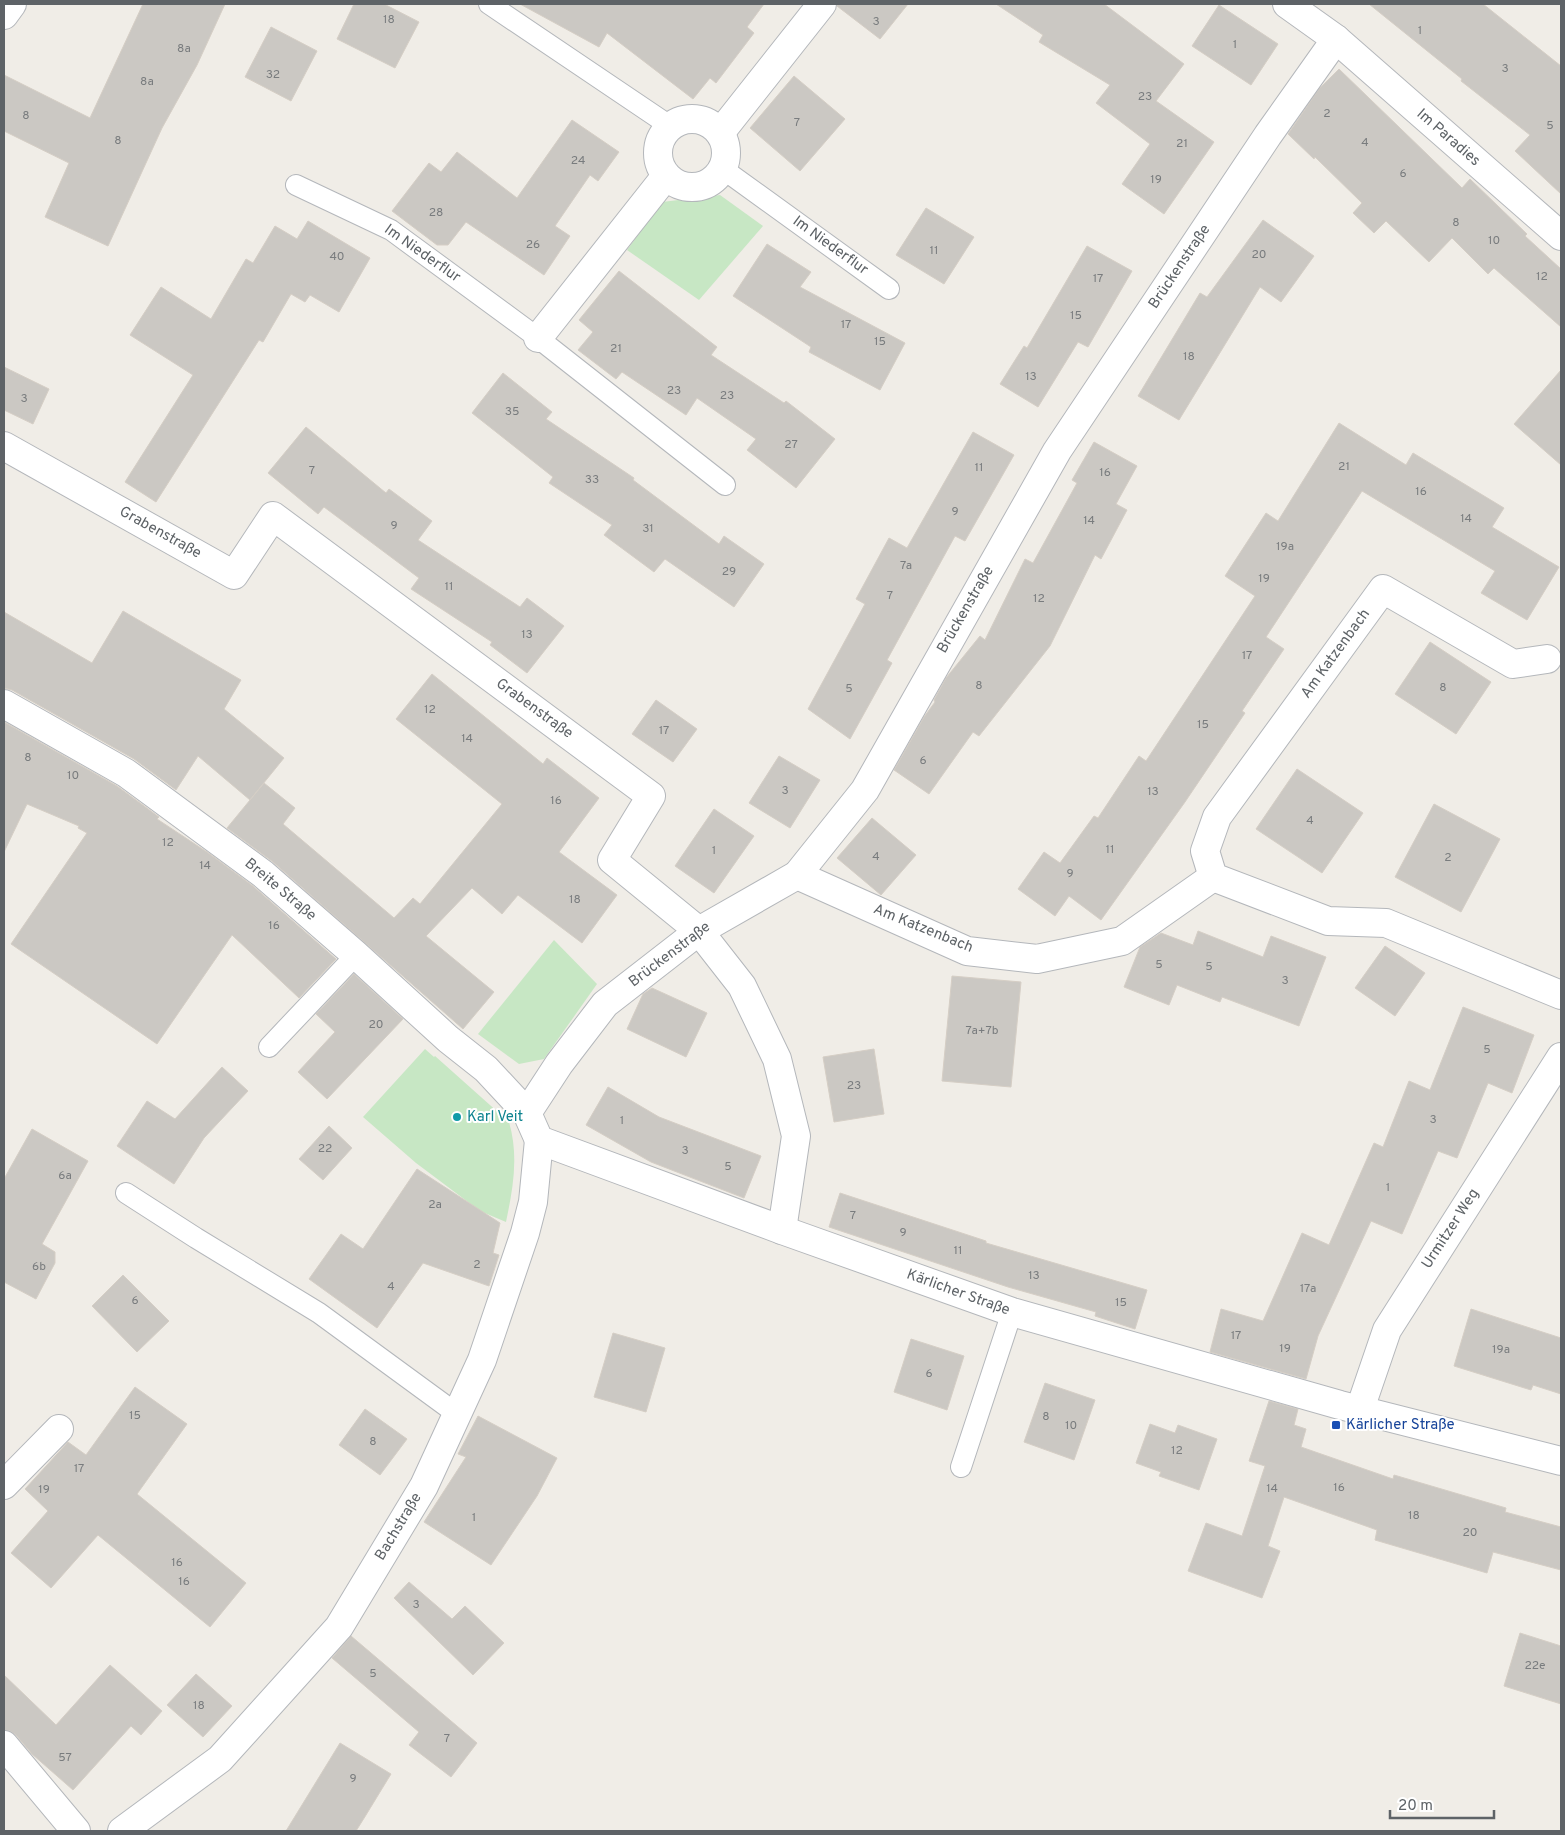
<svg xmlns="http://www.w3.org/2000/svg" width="1565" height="1835" font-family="Overpass,sans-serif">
  <rect width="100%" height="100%" fill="#f0ede7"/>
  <g fill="#c7e7c4">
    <path d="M720 195 763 226 699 300 627 250 662 202Z"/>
    <path d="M554 940 597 984 544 1059 519 1064 478 1034Z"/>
    <path d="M425 1049 434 1057 435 1056 509 1122C519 1156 513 1188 506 1222L480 1211 416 1163 363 1117Z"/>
  </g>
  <g fill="#cbc8c3" stroke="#d5cec5">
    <path d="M143 4H225L197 65 162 128 108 246 45 217 69 163 4 131V75L90 118Z"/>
    <path d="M354 4H384L419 22 395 68 337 39Z"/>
    <path d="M520 4H764L747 27 754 33 716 83 710 78 693 99 607 33 599 47Z"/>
    <path d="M837 4H908L880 39 837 6Z"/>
    <path d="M996 4H1104L1184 64 1156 101 1214 142 1164 214 1122 184 1150 144 1096 103 1110 85 1039 42 1043 35Z"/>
    <path d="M1369 4H1483L1561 66V194L1515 151 1530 135 1461 81 1462 79Z"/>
    <path d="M1219 5 1278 44 1251 85 1192 46Z"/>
    <path d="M271 27 317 51 291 101 245 77Z"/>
    <path d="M1339 69 1462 188 1470 179 1527 234 1525 236 1561 269V327L1494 268 1488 274 1452 238 1429 262 1386 221 1374 233 1353 213 1362 203 1315 157 1314 159 1288 134 1319 89Z"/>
    <path d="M794 76 845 119 800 171 750 128Z"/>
    <path d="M572 120 619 152 598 181 590 175 555 226 570 236 544 275 466 222 448 245H437L392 211 429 163 441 172 457 152 517 198Z"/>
    <path d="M926 208 974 237 944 284 896 255Z"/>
    <path d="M1263 220 1314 256 1281 302 1260 287 1179 420 1138 396 1200 293 1207 297Z"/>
    <path d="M308 221 370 258 339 312 310 295 305 302 291 294 263 342 259 340 156 502 125 482 193 375 130 335 161 287 211 319 246 259 253 263 275 226 297 239Z"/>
    <path d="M767 244 811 272 800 287 905 343 880 390 809 352 811 347 733 296Z"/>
    <path d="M1087 246 1132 271 1088 347 1078 342 1038 407 1000 384 1024 346 1027 348Z"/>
    <path d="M619 271 717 347 711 355 784 403 786 401 835 439 796 488 747 450 756 439 697 398 686 415 622 372 616 379 578 350 593 332 579 320Z"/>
    <path d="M4 367 49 389 33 424 4 410Z"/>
    <path d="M1561 370V465L1514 424Z"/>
    <path d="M503 373 552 412 546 419 634 478 633 480 719 544 724 536 764 564 734 607 665 559 654 572 604 535 612 525 549 483 553 477 472 413Z"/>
    <path d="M1339 423 1406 465 1413 453 1504 508 1492 527 1559 567 1527 620 1481 593 1495 571 1362 491 1266 637 1284 649 1242 711 1245 713 1185 802 1101 920 1069 896 1055 916 1018 889 1044 852 1060 863 1094 816 1098 818 1139 756 1146 761 1255 596 1225 576 1266 513 1278 521Z"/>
    <path d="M306 427 386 493 389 489 432 521 418 540 520 607 527 598 564 626 527 673 490 645 492 642 411 589 419 578 324 507 318 514 268 473Z"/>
    <path d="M973 432 1014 455 965 541 955 536 887 660 892 663 850 739 808 709 865 604 856 599 889 538 907 548Z"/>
    <path d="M1094 442 1137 466 1116 504 1127 510 1101 559 1095 555 1050 646 979 736 973 732 929 794 894 770 924 717 935 702 934 700 946 678 980 636 985 640 1025 559 1033 563 1077 483 1072 480Z"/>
    <path d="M123 611 241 680 224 709 284 758 250 800 198 756 176 790 134 759 12 690 4 688V612L92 663Z"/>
    <path d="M1430 642 1491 682 1456 734 1395 694Z"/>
    <path d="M432 674 543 764 547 758 599 798 559 852 617 895 582 943 518 895 502 914 472 888 426 936 494 992 463 1029 273 862 227 828 264 783 295 808 283 824 394 918 413 898 420 904 502 804 396 719Z"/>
    <path d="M656 700 697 729 673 762 632 734Z"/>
    <path d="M4 722 117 786 159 817 157 819 207 852 253 886 336 959 299 998 232 935 157 1044 11 944 87 833 78 828 79 826 27 804 4 852Z"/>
    <path d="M779 756 820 780 790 828 749 803Z"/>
    <path d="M1297 769 1363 813 1322 873 1256 829Z"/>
    <path d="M1434 804 1500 839 1461 912 1395 877Z"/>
    <path d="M714 809 754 836 714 893 675 866Z"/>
    <path d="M872 818 916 855 881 895 837 858Z"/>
    <path d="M1198 931 1263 957 1271 936 1326 957 1299 1026 1222 997 1220 1002 1177 985 1169 1005 1124 987 1140 947 1161 933 1193 945Z"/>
    <path d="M1385 946 1425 973 1395 1016 1355 988Z"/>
    <path d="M354 974 403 1019 327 1099 298 1072 335 1032 316 1014Z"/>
    <path d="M952 976 1021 982 1011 1087 942 1081Z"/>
    <path d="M652 988 707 1013 686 1057 627 1029 643 994Z"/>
    <path d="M1463 1007 1534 1035 1512 1093 1488 1083 1457 1158 1438 1151 1402 1234 1371 1221 1318 1336 1306 1379 1210 1352 1221 1309 1263 1321 1302 1233 1329 1245 1374 1143 1383 1147 1409 1081 1430 1090Z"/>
    <path d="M874 1049 884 1114 834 1122 823 1057Z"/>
    <path d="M222 1067 248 1091 204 1138 174 1184 117 1146 147 1101 175 1119Z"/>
    <path d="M608 1087 659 1117 761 1156 744 1198 651 1162 586 1125Z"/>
    <path d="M329 1126 352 1148 323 1180 299 1159Z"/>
    <path d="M32 1129 88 1161 42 1244 55 1252V1263L36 1299 4 1282V1179Z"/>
    <path d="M417 1169 500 1223 493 1253 499 1255 489 1286 423 1263 377 1328 309 1279 341 1234 363 1249Z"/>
    <path d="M840 1193 986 1241V1243L1147 1290 1135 1329 1095 1316 1096 1312 1008 1287 829 1227Z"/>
    <path d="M123 1275 169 1321 137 1352 92 1306Z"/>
    <path d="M1471 1309 1561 1338V1394L1533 1385 1531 1390 1454 1366Z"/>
    <path d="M613 1333 665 1348 646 1412 594 1397Z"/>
    <path d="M911 1339 964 1356 947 1410 894 1392Z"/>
    <path d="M1045 1383 1095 1400 1074 1460 1024 1442Z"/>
    <path d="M135 1387 187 1424 137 1494 246 1583 210 1627 98 1535 51 1588 11 1553 48 1511 25 1489 68 1442 86 1455Z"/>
    <path d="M1269 1401 1298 1409 1294 1425 1306 1429 1301 1447 1393 1479 1394 1475 1506 1508 1505 1512 1561 1527V1570L1493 1552 1487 1573 1375 1540 1377 1530 1284 1497 1268 1546 1280 1551 1262 1598 1188 1571 1206 1523 1242 1536 1265 1466 1249 1461Z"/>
    <path d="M365 1409 407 1439 380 1475 339 1445Z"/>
    <path d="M478 1416 557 1458 537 1496 491 1565 424 1522 466 1457 458 1454Z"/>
    <path d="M1150 1424 1175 1433 1178 1425 1217 1439 1199 1490 1159 1476 1161 1472 1136 1463Z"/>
    <path d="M409 1582 452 1619 465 1606 504 1643 473 1675 394 1598Z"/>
    <path d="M1520 1633 1561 1646V1704L1504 1686Z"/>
    <path d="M351 1636 477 1743 451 1777 409 1745 419 1732 332 1658Z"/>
    <path d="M110 1665 162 1711 141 1735 131 1726 73 1790 32 1754 16 1735 10 1731 4 1730V1675L56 1725Z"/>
    <path d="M196 1674 232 1706 203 1737 167 1705Z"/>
    <path d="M340 1743 391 1774 366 1815 356 1831H286Z"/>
  </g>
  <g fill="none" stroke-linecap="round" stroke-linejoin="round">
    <g stroke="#b4b7bb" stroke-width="22">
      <g id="service">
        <path d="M489 4 670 126"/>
        <path d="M723 169 889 289"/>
        <path d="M296 185 391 230 538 338 725 485"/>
        <path d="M269 1047 356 955"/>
        <path d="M126 1193 196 1238 319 1313 457 1414"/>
        <path d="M961 1467 1012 1312"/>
      </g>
    </g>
    <g stroke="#b4b7bb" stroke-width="30">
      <g id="minor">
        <path d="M1287 4 1336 39 1561 236"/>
        <circle cx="692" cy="153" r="34"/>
        <path d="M720 133 822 4"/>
        <path d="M538 338 666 176"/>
        <path d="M4 446 234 575 273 516 651 796 612 860 699 931 742 986 777 1059 796 1136 782 1230"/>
        <path d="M1547 659 1513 664 1383 589 1217 817 1205 851 1213 877 1328 921 1386 923 1561 995"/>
        <path d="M797 875 967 951 1037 959 1122 941 1213 877"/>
        <path d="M527 1113 559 1064 605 1004 699 931 797 875 865 790 1057 451 1268 135 1336 39"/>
        <path d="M1360 1409 1387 1330 1561 1057"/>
        <path d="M4 1485 59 1429"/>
        <path d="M4 1745 76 1831"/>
        <path d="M122 1831 220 1759 339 1627 424 1486 482 1360 525 1233 533 1202 539 1140"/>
      </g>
    </g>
    <g stroke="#b4b7bb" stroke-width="30">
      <g id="tertiary">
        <path d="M4 15 12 4"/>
        <path d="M4 704 126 773 263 874 356 955 448 1039 486 1069 527 1113 539 1140 782 1230 1012 1312 1340 1405 1561 1461"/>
      </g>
    </g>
    <use href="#service" stroke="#fff" stroke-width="20"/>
    <use href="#minor" stroke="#fff" stroke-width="28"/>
    <use href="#tertiary" stroke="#fff" stroke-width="28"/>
  </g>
  <circle fill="#0f9aa8" stroke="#fff" stroke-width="2" cx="457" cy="1117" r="5"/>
  <rect fill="#1a4fb4" stroke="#fff" stroke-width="2" x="1331" y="1420" width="10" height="10" rx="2.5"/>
  <g text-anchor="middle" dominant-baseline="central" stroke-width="4" stroke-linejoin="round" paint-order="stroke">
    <g font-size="12" fill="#797c7e">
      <text x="389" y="20">18</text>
      <text x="876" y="22">3</text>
      <text x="1420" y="31">1</text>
      <text x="1235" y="45">1</text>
      <text x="184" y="49">8a</text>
      <text x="1505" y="69">3</text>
      <text x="273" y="75">32</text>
      <text x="147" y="82">8a</text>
      <text x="1145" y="97">23</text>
      <text x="1327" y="114">2</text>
      <text x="26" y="116">8</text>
      <text x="797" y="123">7</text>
      <text x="1550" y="126">5</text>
      <text x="118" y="141">8</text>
      <text x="1365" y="143">4</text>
      <text x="1182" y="144">21</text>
      <text x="578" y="161">24</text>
      <text x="1403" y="174">6</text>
      <text x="1156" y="180">19</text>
      <text x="436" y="213">28</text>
      <text x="1456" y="223">8</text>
      <text x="1494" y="241">10</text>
      <text x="533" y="245">26</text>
      <text x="934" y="251">11</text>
      <text x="1259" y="255">20</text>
      <text x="337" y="257">40</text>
      <text x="1542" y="277">12</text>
      <text x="1098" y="279">17</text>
      <text x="1076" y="316">15</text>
      <text x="846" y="325">17</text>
      <text x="880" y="342">15</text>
      <text x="616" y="349">21</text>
      <text x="1189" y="357">18</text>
      <text x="1031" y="377">13</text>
      <text x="674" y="391">23</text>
      <text x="727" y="396">23</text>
      <text x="24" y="399">3</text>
      <text x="512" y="412">35</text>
      <text x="791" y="445">27</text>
      <text x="1344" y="467">21</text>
      <text x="979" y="468">11</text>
      <text x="312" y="471">7</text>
      <text x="1105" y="473">16</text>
      <text x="592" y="480">33</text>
      <text x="1421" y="492">16</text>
      <text x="955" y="512">9</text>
      <text x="1466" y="519">14</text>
      <text x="1089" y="521">14</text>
      <text x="394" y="526">9</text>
      <text x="648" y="529">31</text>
      <text x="1285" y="547">19a</text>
      <text x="906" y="566">7a</text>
      <text x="729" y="572">29</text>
      <text x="1264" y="579">19</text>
      <text x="449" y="587">11</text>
      <text x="890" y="596">7</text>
      <text x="1039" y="599">12</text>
      <text x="527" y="635">13</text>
      <text x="1247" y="656">17</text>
      <text x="979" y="686">8</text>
      <text x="1443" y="688">8</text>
      <text x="849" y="689">5</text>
      <text x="430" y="710">12</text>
      <text x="1203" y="725">15</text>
      <text x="664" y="731">17</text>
      <text x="467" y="739">14</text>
      <text x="28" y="758">8</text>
      <text x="923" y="761">6</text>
      <text x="73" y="776">10</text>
      <text x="785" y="791">3</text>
      <text x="1153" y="792">13</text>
      <text x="556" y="801">16</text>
      <text x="1310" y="821">4</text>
      <text x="168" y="843">12</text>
      <text x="1110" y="850">11</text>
      <text x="714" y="851">1</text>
      <text x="876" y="857">4</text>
      <text x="1448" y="858">2</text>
      <text x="205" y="866">14</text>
      <text x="1070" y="874">9</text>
      <text x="575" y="900">18</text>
      <text x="274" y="926">16</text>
      <text x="1159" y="965">5</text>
      <text x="1209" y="967">5</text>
      <text x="1285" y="981">3</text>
      <text x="376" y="1025">20</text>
      <text x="982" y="1031">7a+7b</text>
      <text x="1487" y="1050">5</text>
      <text x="854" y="1086">23</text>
      <text x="1433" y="1120">3</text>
      <text x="622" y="1121">1</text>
      <text x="325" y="1149">22</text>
      <text x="685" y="1151">3</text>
      <text x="728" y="1167">5</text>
      <text x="65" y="1176">6a</text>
      <text x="1388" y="1188">1</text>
      <text x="435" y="1205">2a</text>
      <text x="853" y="1216">7</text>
      <text x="903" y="1233">9</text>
      <text x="958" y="1251">11</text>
      <text x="477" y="1265">2</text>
      <text x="39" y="1267">6b</text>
      <text x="1034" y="1276">13</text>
      <text x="391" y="1287">4</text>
      <text x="1308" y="1289">17a</text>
      <text x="135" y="1301">6</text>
      <text x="1121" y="1303">15</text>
      <text x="1236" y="1336">17</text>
      <text x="1285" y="1349">19</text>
      <text x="1501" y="1350">19a</text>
      <text x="929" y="1374">6</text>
      <text x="135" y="1416">15</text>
      <text x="1046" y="1417">8</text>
      <text x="1071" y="1426">10</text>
      <text x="373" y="1442">8</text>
      <text x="1177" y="1451">12</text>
      <text x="79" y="1469">17</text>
      <text x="1339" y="1488">16</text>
      <text x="1272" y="1489">14</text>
      <text x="44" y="1490">19</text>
      <text x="1414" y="1516">18</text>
      <text x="474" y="1518">1</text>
      <text x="1470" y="1533">20</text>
      <text x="177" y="1563">16</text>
      <text x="184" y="1582">16</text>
      <text x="416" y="1605">3</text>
      <text x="1535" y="1666">22e</text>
      <text x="373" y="1674">5</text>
      <text x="199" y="1706">18</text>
      <text x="447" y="1739">7</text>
      <text x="65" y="1758">57</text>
      <text x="353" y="1779">9</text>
    </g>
    <g font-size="15" fill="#5e6367" stroke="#fff">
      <text transform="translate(1448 138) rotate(41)">Im Paradies</text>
      <text transform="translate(830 246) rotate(36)">Im Niederflur</text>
      <text transform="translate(422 254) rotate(35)">Im Niederflur</text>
      <text transform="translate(1180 267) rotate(-56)">Brückenstraße</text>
      <text transform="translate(160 533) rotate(29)">Grabenstraße</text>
      <text transform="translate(966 610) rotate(-60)">Brückenstraße</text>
      <text transform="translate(1336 654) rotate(-54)">Am Katzenbach</text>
      <text transform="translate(534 709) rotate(36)">Grabenstraße</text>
      <text transform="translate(280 890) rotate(40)">Breite Straße</text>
      <text transform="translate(923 929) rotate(22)">Am Katzenbach</text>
      <text transform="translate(670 955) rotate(-37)">Brückenstraße</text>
      <text transform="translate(1451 1229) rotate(-57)">Urmitzer Weg</text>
      <text transform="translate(958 1293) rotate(20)">Kärlicher Straße</text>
      <text transform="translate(399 1527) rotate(-59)">Bachstraße</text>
    </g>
    <g font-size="15" fill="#0d838f" stroke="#fff" text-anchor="start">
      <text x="467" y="1117">Karl Veit</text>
    </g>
    <g font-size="15" fill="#164399" stroke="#fff" text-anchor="start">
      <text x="1346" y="1425">Kärlicher Straße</text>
    </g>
  </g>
  <rect width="1565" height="1835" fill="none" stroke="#5e6367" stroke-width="10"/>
  <path d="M1390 1810v8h104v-8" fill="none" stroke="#5e6367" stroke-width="2.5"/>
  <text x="1398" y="1810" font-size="15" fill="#5e6367" stroke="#ffffff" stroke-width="4" paint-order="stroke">20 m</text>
</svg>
